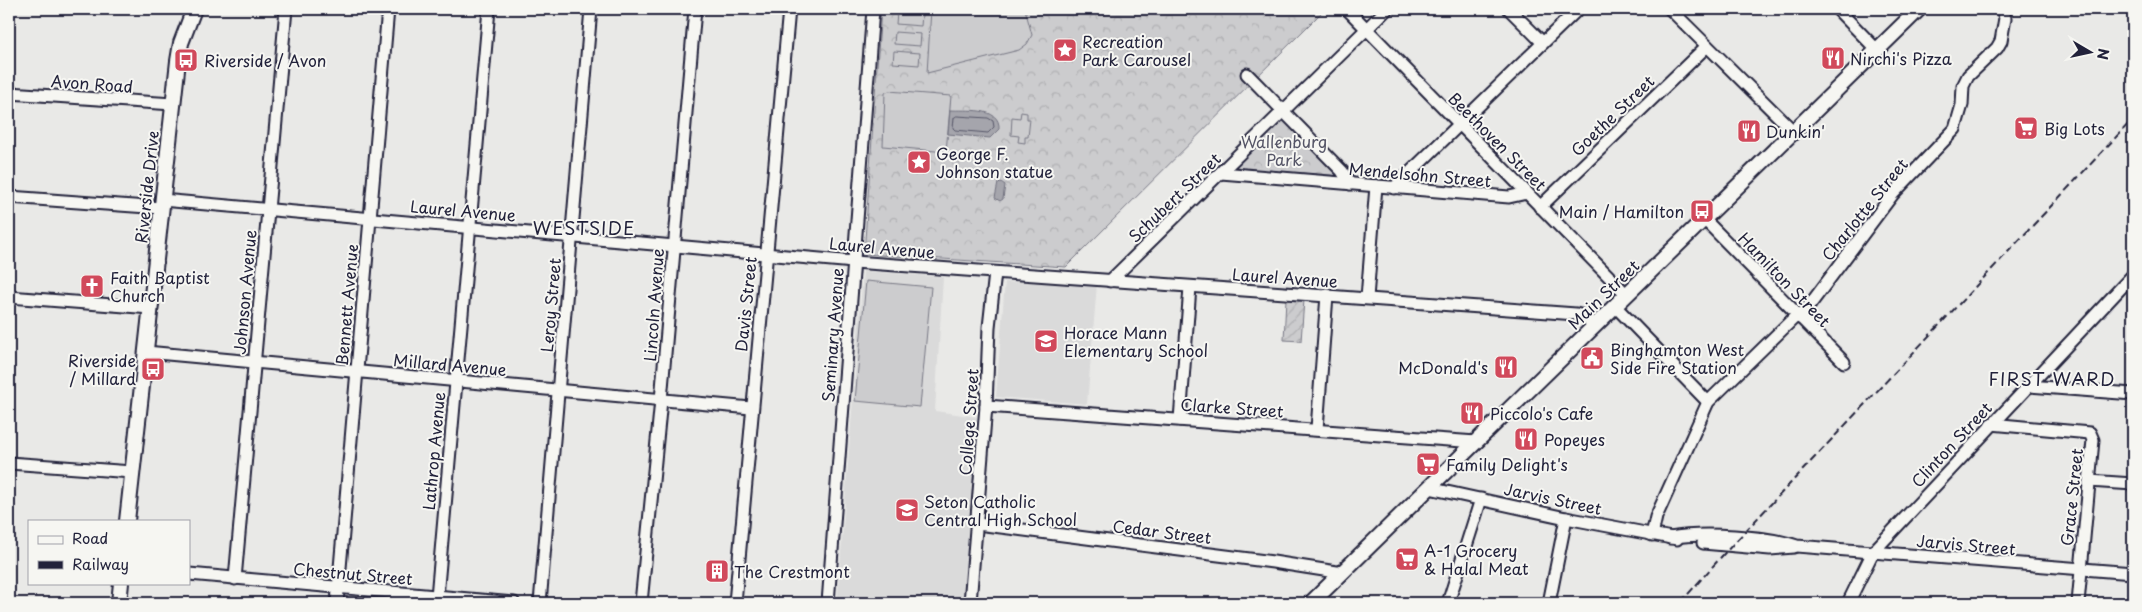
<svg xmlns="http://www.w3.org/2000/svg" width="2142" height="612" font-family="'Playpen Sans',sans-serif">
  <defs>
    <pattern id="forest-crowns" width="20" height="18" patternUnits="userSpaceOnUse" patternTransform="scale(1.25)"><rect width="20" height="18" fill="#ccccce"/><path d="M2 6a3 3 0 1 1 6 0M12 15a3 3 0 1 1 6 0" fill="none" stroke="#afafb2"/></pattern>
    <pattern id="garden-furrows" width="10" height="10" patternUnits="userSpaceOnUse" patternTransform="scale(1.25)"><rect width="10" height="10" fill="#ccccce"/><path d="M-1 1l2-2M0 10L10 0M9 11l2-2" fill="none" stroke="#afafb2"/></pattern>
  </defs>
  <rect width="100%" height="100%" fill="#e9e9e7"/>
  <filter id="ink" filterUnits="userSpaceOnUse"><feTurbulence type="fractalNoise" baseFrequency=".02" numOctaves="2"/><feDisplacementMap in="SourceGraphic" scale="10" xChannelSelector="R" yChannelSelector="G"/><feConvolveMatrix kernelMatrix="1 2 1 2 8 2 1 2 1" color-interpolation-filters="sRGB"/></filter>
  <g filter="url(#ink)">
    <g fill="#dadada">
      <path d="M863 271 943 277 935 411 977 417 963 603H837Z"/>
      <path d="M1005 282 1097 284 1087 404 996 397Z"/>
    </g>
    <g fill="url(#forest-crowns)" stroke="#777784">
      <path d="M881 9H1325L1066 267 864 254Z"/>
      <path d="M1284 119 1340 176 1234 168Z"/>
    </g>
    <path fill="url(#garden-furrows)" stroke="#777784" d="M1286 299 1304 300 1301 341 1284 340Z"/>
    <g fill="#ccccce" stroke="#777784">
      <path d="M931 9H1025L1032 35 1027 44 1019 50 927 73Z"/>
      <path d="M897 12 922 14 921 26 896 24Z"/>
      <path d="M895 32 921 34 920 46 894 44Z"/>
      <path d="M894 51 920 53 919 65 893 63Z"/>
      <path d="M889 91 951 96 946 152 883 146 885 93Z"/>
      <path d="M1021 112 1027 113V119H1030L1028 137H1025V143L1018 142 1019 136 1011 135 1012 117 1020 118Z"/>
      <path d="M866 281 931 287 920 407 855 401Z"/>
    </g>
    <g fill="#a5a5ac" stroke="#71717f">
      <path d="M950 110C965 111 1001 106 999 129L990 138 948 134Z"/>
      <path d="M1001 182 1005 185 1003 199 1000 201 995 198 998 183Z"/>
    </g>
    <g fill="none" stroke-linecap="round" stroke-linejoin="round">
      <path stroke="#565668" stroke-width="1" d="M957 116 988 118 993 121 994 127 988 133 955 130 953 128 954 118Z"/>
      <g stroke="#22223b" stroke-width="15">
        <g id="minor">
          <path d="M1347 9 1627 295"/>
          <path d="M1509 9 1543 43"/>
          <path d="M1670 9 1794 132"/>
          <path d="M1837 9 1877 50"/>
          <path d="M1247 74 1342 171 1350 184"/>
          <path d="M9 93 173 104"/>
          <path d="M1221 173 1509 197 1527 193"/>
          <path d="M1394 188 1578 9"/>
          <path d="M9 197 161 208"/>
          <path d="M162 200 854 262 1576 314 1584 316 1595 326"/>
          <path d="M1540 207 1707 46"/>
          <path d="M1704 219 1844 362"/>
          <path d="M1110 281 1387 9"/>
          <path d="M9 297 151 308"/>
          <path d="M1367 298 1376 186"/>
          <path d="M1615 306 1708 402"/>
          <path d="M1800 318 1893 194 1955 129 1962 105 1963 86 1968 76 1997 48 2001 41 2005 18 2002 9"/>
          <path d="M146 352 751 408"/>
          <path d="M2029 386 2133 394"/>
          <path d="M986 406 1476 442"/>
          <path d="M1180 420 1190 287"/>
          <path d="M1991 424 2090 433 2093 440 2078 603"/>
          <path d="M1317 429 1327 295"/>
          <path d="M9 463 132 472"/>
          <path d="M2089 481 2133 484"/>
          <path d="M1429 488 1566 518 1677 539"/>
          <path d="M977 524 1273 562 1343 573"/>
          <path d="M1652 535 1656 517 1708 402 1797 315"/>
          <path d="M1670 538C1702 532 1767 536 1797 546L2133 573"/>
          <path d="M1703 543 1770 549 1794 547"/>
          <path d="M189 574 514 603"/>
          <path d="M235 579 286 9"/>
          <path d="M437 597 489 9"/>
          <path d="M337 603 388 9"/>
          <path d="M540 603 591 9"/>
          <path d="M641 603 661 400 695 9"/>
          <path d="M735 603 789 9"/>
          <path d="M828 603 873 9"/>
          <path d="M970 603 986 406 989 327 995 273"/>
          <path d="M1448 603 1481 499"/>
          <path d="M1549 603 1566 518"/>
          <path d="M1848 603 1873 552 2133 275"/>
        </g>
      </g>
      <g stroke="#22223b" stroke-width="18">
        <g id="major">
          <path d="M127 521 178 61 181 43 194 9"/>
          <path d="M119 603 121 583"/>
          <path d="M1311 603 1919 9"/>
        </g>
      </g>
      <use href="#minor" stroke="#f6f6f2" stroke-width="11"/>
      <use href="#major" stroke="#f6f6f2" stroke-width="14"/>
      <path stroke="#22223b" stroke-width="2" stroke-dasharray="8 4" stroke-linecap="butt" d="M1680 603 1722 556 2133 119"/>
    </g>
  </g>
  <defs>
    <g id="sight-square" transform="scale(1.25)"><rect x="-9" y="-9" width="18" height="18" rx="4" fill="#d1495b" stroke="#f6f6f2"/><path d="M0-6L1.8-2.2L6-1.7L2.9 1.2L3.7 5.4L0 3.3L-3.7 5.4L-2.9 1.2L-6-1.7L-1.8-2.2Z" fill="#fff"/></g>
    <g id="restaurant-square" transform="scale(1.25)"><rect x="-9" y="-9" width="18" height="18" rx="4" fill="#d1495b" stroke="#f6f6f2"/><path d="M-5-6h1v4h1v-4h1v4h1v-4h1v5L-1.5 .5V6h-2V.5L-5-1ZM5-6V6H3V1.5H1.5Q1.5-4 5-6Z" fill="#fff"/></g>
    <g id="bus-square" transform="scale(1.25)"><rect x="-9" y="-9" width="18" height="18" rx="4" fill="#d1495b" stroke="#f6f6f2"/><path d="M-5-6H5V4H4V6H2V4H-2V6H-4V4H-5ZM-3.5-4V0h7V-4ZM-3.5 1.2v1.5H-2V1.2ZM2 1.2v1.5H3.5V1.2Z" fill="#fff"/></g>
    <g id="supermarket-square" transform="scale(1.25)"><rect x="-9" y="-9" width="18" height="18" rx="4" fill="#d1495b" stroke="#f6f6f2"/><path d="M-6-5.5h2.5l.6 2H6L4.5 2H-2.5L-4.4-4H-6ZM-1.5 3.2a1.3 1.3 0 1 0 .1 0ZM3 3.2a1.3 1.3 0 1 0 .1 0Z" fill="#fff"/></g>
    <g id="church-square" transform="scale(1.25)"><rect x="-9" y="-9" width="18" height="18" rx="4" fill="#d1495b" stroke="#f6f6f2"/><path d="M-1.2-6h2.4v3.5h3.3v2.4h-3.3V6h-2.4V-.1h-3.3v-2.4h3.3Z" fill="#fff"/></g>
    <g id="school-square" transform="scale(1.25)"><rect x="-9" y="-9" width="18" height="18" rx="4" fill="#d1495b" stroke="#f6f6f2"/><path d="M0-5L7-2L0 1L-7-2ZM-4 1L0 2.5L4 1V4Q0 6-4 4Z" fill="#fff"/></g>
    <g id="civic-square" transform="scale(1.25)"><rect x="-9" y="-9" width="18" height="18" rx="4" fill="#d1495b" stroke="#f6f6f2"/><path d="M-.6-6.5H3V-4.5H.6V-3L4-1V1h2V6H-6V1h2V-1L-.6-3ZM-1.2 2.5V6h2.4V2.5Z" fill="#fff"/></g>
    <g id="building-square" transform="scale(1.25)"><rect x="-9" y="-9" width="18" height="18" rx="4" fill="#d1495b" stroke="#f6f6f2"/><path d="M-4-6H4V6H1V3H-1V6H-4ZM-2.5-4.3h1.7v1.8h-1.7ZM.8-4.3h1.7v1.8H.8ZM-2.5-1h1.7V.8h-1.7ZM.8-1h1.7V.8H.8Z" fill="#fff"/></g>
  </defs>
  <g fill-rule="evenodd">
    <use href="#sight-square" x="1065" y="50"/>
    <use href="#restaurant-square" x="1833" y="58"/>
    <use href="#bus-square" x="186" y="60"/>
    <use href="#supermarket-square" x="2026" y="128"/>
    <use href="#restaurant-square" x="1749" y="131"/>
    <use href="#sight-square" x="919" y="162"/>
    <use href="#bus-square" x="1702" y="211"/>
    <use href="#church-square" x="92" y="286"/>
    <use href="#school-square" x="1046" y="341"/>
    <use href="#civic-square" x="1592" y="358"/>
    <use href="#restaurant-square" x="1506" y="367"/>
    <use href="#bus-square" x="153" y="369"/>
    <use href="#restaurant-square" x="1472" y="413"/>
    <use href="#restaurant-square" x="1526" y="439"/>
    <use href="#supermarket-square" x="1428" y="464"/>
    <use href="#school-square" x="907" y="510"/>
    <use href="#supermarket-square" x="1407" y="559"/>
    <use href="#building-square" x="717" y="571"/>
  </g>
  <g text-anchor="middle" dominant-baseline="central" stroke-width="4" stroke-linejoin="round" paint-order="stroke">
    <g font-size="16" fill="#22223b" stroke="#f6f6f2" text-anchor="start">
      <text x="1082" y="41">Recreation<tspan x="1082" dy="18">Park Carousel</tspan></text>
      <text x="1850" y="58">Nirchi's Pizza</text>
      <text x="204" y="60">Riverside / Avon</text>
      <text x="2044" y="128">Big Lots</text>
      <text x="1766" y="131">Dunkin'</text>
      <text x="936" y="153">George F.<tspan x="936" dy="18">Johnson statue</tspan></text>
      <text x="1684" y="211" text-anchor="end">Main / Hamilton</text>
      <text x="110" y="277">Faith Baptist<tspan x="110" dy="18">Church</tspan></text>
      <text x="1064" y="332">Horace Mann<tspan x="1064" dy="18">Elementary School</tspan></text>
      <text x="1610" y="349">Binghamton West<tspan x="1610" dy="18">Side Fire Station</tspan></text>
      <text x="136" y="360" text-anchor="end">Riverside<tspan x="136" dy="18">/ Millard</tspan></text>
      <text x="1488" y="367" text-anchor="end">McDonald's</text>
      <text x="1490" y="413">Piccolo's Cafe</text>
      <text x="1544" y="439">Popeyes</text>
      <text x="1446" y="464">Family Delight's</text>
      <text x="924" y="501">Seton Catholic<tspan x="924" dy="18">Central High School</tspan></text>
      <text x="1424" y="550">A-1 Grocery<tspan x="1424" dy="18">&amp; Halal Meat</tspan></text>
      <text x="734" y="571">The Crestmont</text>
    </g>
    <g font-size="16" fill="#22223b" stroke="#f6f6f2">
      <text transform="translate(92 83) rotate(4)">Avon Road</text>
      <text transform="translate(1612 115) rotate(-44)">Goethe Street</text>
      <text transform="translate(1498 141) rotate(45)">Beethoven Street</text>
      <text transform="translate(1420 174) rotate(5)">Mendelsohn Street</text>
      <text transform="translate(146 187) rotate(-84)">Riverside Drive</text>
      <text transform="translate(1174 197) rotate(-44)">Schubert Street</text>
      <text transform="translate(1864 209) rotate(-51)">Charlotte Street</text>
      <text transform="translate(463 210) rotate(5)">Laurel Avenue</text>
      <text transform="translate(882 247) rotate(5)">Laurel Avenue</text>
      <text transform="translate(1285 277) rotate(4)">Laurel Avenue</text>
      <text transform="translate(1785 279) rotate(46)">Hamilton Street</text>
      <text transform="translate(244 292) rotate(-85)">Johnson Avenue</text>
      <text transform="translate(1603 294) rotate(-44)">Main Street</text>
      <text transform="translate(745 304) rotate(-84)">Davis Street</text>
      <text transform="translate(346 305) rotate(-85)">Bennett Avenue</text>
      <text transform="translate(550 305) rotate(-85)">Leroy Street</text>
      <text transform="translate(653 305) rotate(-86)">Lincoln Avenue</text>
      <text transform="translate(832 335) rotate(-86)">Seminary Avenue</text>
      <text transform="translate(450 364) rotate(5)">Millard Avenue</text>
      <text transform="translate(1232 407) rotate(4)">Clarke Street</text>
      <text transform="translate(968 422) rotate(-86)">College Street</text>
      <text transform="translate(1951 444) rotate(-47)">Clinton Street</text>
      <text transform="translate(433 451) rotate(-85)">Lathrop Avenue</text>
      <text transform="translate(2071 497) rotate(-84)">Grace Street</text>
      <text transform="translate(1553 498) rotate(12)">Jarvis Street</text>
      <text transform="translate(1162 531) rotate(7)">Cedar Street</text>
      <text transform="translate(1966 544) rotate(5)">Jarvis Street</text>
      <text transform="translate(353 573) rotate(5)">Chestnut Street</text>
    </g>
    <g font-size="16" fill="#555567" stroke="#f6f6f2">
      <text x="1284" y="141">Wallenburg<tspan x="1284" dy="18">Park</tspan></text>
    </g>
    <g font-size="18" letter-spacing="1" fill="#22223b" stroke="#f6f6f2">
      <text x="584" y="227">WESTSIDE</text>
      <text x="2052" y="378">FIRST WARD</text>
    </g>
  </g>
  <rect width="2142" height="612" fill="none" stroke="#f6f6f2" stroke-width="30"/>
  <rect x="15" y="15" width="2112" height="582" fill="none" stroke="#22223b" stroke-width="2" filter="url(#ink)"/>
  <rect x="28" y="520" width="162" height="65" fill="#f6f6f2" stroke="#a1a1a9"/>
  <rect x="38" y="536" width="25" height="8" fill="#f6f6f2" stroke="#a1a1a9"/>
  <text x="72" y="544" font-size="15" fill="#22223b">Road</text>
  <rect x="38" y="561" width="25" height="8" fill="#22223b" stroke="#a1a1a9"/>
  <text x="72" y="570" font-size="15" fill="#22223b">Railway</text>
  <g transform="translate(2090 52) rotate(99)" stroke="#f6f6f2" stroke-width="4" paint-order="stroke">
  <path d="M0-4L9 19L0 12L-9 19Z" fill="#22223b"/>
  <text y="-8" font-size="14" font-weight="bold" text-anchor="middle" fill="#22223b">N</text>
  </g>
</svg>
